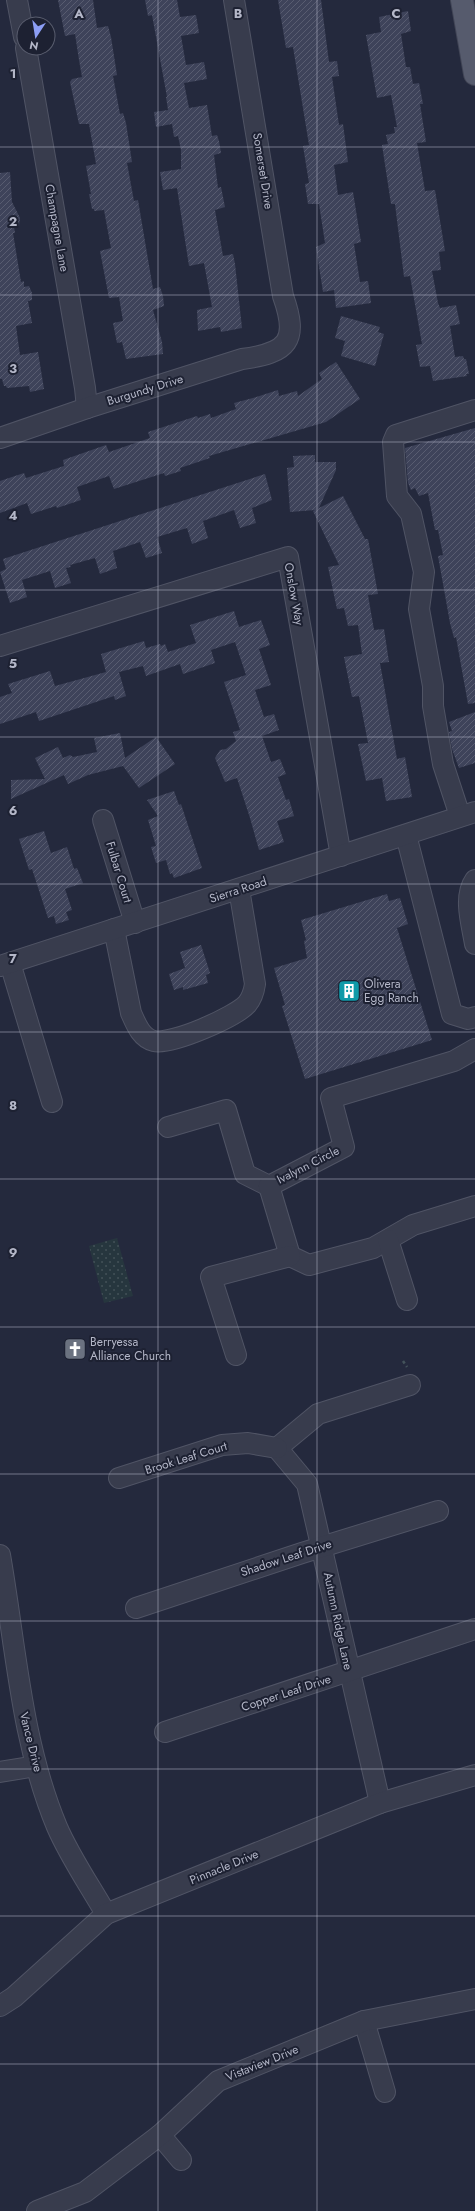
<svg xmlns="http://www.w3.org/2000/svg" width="475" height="2211" font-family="Jost,sans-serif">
  <defs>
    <pattern id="green-dots" width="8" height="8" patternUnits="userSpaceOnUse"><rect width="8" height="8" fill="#26363e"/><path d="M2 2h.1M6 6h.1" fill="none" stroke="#435158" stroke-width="1.8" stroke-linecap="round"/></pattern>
    <pattern id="building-hatch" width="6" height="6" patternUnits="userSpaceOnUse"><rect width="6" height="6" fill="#3e435a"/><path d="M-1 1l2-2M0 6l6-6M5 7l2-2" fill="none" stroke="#585c70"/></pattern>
  </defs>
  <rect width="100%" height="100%" fill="#24293d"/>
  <path fill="url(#green-dots)" d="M117 1238 133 1296 104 1303 89 1246Z"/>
  <g fill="url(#building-hatch)">
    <path d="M58 0H93L97 28 108 26 111 37 117 75 113 76 120 114 123 113 126 123 132 162 127 163 134 201 138 200 153 289 160 287 163 296 164 306 153 310 162 342 163 354 126 359 122 342 117 343 113 323 123 321 119 297 109 298 100 251 111 248 104 210 94 211V209H92L89 194H91L86 166 96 164 89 124H79L70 82 72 79 82 77 79 60 75 34 65 36Z"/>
    <path d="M145 0H177L180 17 196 15 199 33 181 36 186 65 204 62 207 79 184 83 189 108 207 105 212 136 217 135 219 141 221 153 214 155 218 188 221 187 225 207 215 210 223 256 233 254 235 264 242 328 221 332 220 327 198 331 197 310 212 307 204 263 189 266 177 188 163 190 160 172 181 169V150L178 136 174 137 172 124 156 127 154 112 168 110 166 97H167L152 15 148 16Z"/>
    <path d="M278 0H321L329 62 337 61 339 76 332 77 339 125 343 124 348 162 334 165 338 195 353 192 361 242 354 244 360 282 368 281 371 303 336 308 334 290 323 292 316 247 325 243 319 204H308L305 184 309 183 303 146 309 145 293 47 286 48Z"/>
    <path d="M408 11 411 31 401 34 406 67H410L413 84 419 83 423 104H420L426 142 417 143 425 191 435 190 445 251 439 252 441 270 432 271 438 303 440 308 456 305 460 324 450 326 455 357 463 356 464 359H466L469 374H466L467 376 433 381 430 366 420 367 416 345 422 344 410 276 404 277 395 204H391L382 145 388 144 386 135 395 133 394 127H397L391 95 377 98 366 35 381 32 379 17Z"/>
    <path d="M10 172 12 202 20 218 19 226 14 227 15 233H13L21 282 24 281V287L29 286 32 293V300L28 301 32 323 16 326 20 355 38 352 44 389 30 392 29 386 7 388 6 386H4L2 379H0V173Z"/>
    <path d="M341 316 380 327 378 332 384 334 375 366 341 356 345 341 335 338Z"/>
    <path d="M336 362 360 399 326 422 209 456 210 458 180 468 181 471 165 476 164 473 114 489 109 476 77 487 81 500 57 508 56 506 31 514 27 503 0 513V481L24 473 26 478 64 466 63 460 106 445 109 452 150 438 148 432 197 416 198 418 210 414 211 418 236 409 234 403 253 398 278 390 279 396 297 391 298 396 322 379 319 373Z"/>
    <path d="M475 428V703L468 704 456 637 454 638 450 623 438 556 443 555 438 530H435L428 493 419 496 415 488 411 490 408 483 405 448Z"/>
    <path d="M315 455V462H336V470L319 508 343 496 365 539H368L378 594 368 595 374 630 384 629 389 662 380 663 397 759 405 757 412 797 386 801 382 778 366 781 358 744 368 743 359 696 352 697 344 657 362 654 358 625 348 626 344 608 337 609 328 567 339 565 313 511 315 510 290 512 287 468 294 467 293 456Z"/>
    <path d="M265 474 272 500 252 508 256 523 240 528 234 510 203 521 208 538 192 544 187 528 157 537 162 553 146 558 140 542 113 551 117 568 100 574 95 558 70 565 71 567 66 568 71 583 55 588 50 571 22 580 27 597 10 603 0 572 6 569 3 559Z"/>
    <path d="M234 611 239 627 261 620 270 645 259 649 271 685 255 690 264 717 274 714 279 730 262 736 271 762 280 759 286 774 278 777 286 800 289 799 294 816 277 821 284 842 259 850 250 818 237 778 225 782 215 758 220 750 226 749 236 741 233 732 240 730 224 682 246 675 235 642 211 650 215 663 183 674 180 664 146 676 143 666 119 672 126 696 115 700 114 696 39 721 36 712 0 724V697L12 693 8 684 50 671 55 686 106 672 101 654 144 641 146 648 160 644 161 646 165 644 168 652 196 643 190 625Z"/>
    <path d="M475 712V763L459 768 452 749 449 732 452 731 449 722Z"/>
    <path d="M120 733 125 758 156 737 175 764 139 788 123 766 88 775 68 784 64 775 11 799V780L45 779 35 758 58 747 63 758 70 755 73 757 97 752 94 738Z"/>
    <path d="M174 791 179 805 181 804 202 868 174 878 172 873 170 874 166 860 156 863 151 847 156 846 148 820 158 816 147 800Z"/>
    <path d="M44 831 51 853 67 847 74 869 77 868 83 883 65 889 72 910 66 912 69 920 56 924 54 916 48 918 32 869 29 870 19 839Z"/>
    <path d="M387 894 389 901 400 898 408 924 397 928 432 1040 305 1079 282 1006 285 1005 274 968 307 958 304 941 306 940 301 920Z"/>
    <path d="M201 945 210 973 206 975 208 983 183 990V987L174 990 169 974 185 968 180 952Z"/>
  </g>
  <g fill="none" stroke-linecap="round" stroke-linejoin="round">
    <g stroke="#505465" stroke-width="22">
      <g id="minor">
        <path d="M17 0 24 37"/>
        <path d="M26 48 85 388 87 408"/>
        <path d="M0 438 87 408 242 359C288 353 299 341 283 296L234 0"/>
        <path d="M0 646 288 557 341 856"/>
        <path d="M460 816 443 764 433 706V686L419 609 424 572 411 514 397 496 393 442 396 435 475 410"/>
        <path d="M103 820 135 923"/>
        <path d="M406 835 452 1014 468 1019 475 1017"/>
        <path d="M475 880C463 897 472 925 475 944"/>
        <path d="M114 929 131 1013C136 1024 141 1038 154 1041 172 1045 235 1017 247 1004 252 998 254 991 255 984L239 889"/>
        <path d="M10 963 52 1102"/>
        <path d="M0 966 475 812"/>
        <path d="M168 1127 226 1110 245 1174 269 1186"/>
        <path d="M269 1186 344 1147 331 1098 454 1061 475 1049"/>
        <path d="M269 1186 290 1256 309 1265 373 1248 413 1225 475 1206"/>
        <path d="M388 1240 407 1300"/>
        <path d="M236 1355 211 1277 290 1256"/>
        <path d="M277 1448 307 1484 380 1803"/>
        <path d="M277 1448 318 1414 410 1385"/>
        <path d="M119 1478 222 1445 248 1443 277 1448"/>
        <path d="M0 1555C16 1647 21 1741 57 1827 70 1857 90 1886 106 1914"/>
        <path d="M136 1608 302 1553 438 1511"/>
        <path d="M165 1732 475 1629"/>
        <path d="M0 1772 36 1766"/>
        <path d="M0 2006 14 1997 106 1914 380 1803 475 1775"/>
        <path d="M364 2021 385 2092"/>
        <path d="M160 2135 181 2160"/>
        <path d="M37 2211 85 2192 160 2135 218 2081 364 2021 475 1999"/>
      </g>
    </g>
    <g stroke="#414556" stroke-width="24">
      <path id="major" d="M462 0 475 74"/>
    </g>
    <path stroke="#44535b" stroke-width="2.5" stroke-dasharray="3 3" stroke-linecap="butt" d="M403 1361 407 1367"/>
    <use href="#minor" stroke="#383c4d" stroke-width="20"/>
    <use href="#major" stroke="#565b6d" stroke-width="22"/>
  </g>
  <path fill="none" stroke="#b4b7c8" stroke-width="1" stroke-opacity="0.55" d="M158 0V2211M317 0V2211M0 147H475M0 295H475M0 442H475M0 590H475M0 737H475M0 884H475M0 1032H475M0 1179H475M0 1327H475M0 1474H475M0 1621H475M0 1769H475M0 1916H475M0 2064H475"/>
  <defs>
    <g id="building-square" transform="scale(1.15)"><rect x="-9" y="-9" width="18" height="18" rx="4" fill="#0f9aa8" stroke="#1d2132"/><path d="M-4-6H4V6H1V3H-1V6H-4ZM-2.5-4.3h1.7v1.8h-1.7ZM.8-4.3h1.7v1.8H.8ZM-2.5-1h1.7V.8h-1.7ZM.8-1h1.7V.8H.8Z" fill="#fff"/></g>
    <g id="church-square" transform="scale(1.15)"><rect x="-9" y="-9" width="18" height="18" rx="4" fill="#6b7280" stroke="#1d2132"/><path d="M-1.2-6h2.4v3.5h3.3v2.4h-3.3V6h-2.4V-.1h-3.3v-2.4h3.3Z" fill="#fff"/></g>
  </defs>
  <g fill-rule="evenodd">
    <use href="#building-square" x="349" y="991"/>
    <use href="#church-square" x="75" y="1349"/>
  </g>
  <g text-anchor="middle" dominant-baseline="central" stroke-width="4" stroke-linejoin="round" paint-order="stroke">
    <g font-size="12" fill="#b4b7c8" stroke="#1d2132">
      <text transform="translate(263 171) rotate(81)">Somerset Drive</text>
      <text transform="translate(57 228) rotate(80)">Champagne Lane</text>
      <text transform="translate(145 390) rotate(-17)">Burgundy Drive</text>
      <text transform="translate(294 594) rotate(80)">Onslow Way</text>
      <text transform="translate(119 872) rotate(73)">Fulbar Court</text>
      <text transform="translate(238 890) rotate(-18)">Sierra Road</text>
      <text transform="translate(308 1165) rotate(-27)">Ivalynn Circle</text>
      <text transform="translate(186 1458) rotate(-17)">Brook Leaf Court</text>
      <text transform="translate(286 1558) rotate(-18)">Shadow Leaf Drive</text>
      <text transform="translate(338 1621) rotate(78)">Autumn Ridge Lane</text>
      <text transform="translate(286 1693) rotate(-18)">Copper Leaf Drive</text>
      <text transform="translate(31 1742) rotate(76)">Vance Drive</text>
      <text transform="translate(224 1867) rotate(-22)">Pinnacle Drive</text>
      <text transform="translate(262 2063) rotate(-22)">Vistaview Drive</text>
    </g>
    <g font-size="12" fill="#b4b7c8" stroke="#1d2132" text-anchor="start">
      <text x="364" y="984">Olivera<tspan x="364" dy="14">Egg Ranch</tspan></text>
      <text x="90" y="1342">Berryessa<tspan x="90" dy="14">Alliance Church</tspan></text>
    </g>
  </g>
  <g font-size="13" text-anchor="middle" font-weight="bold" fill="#b4b7c8" stroke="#1d2132" stroke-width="4" stroke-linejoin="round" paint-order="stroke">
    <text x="79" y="18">A</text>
    <text x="238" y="18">B</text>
    <text x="396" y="18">C</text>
    <text x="13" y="78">1</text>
    <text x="13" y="226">2</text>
    <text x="13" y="373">3</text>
    <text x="13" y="520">4</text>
    <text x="13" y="668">5</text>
    <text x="13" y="815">6</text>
    <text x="13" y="963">7</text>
    <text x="13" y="1110">8</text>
    <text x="13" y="1257">9</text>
  </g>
  <g transform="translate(36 36) rotate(192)"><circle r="19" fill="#1d2132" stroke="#595d6e"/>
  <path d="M0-3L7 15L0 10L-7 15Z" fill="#8c9ef5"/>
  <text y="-6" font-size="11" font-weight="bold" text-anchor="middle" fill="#b4b7c8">N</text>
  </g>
</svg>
